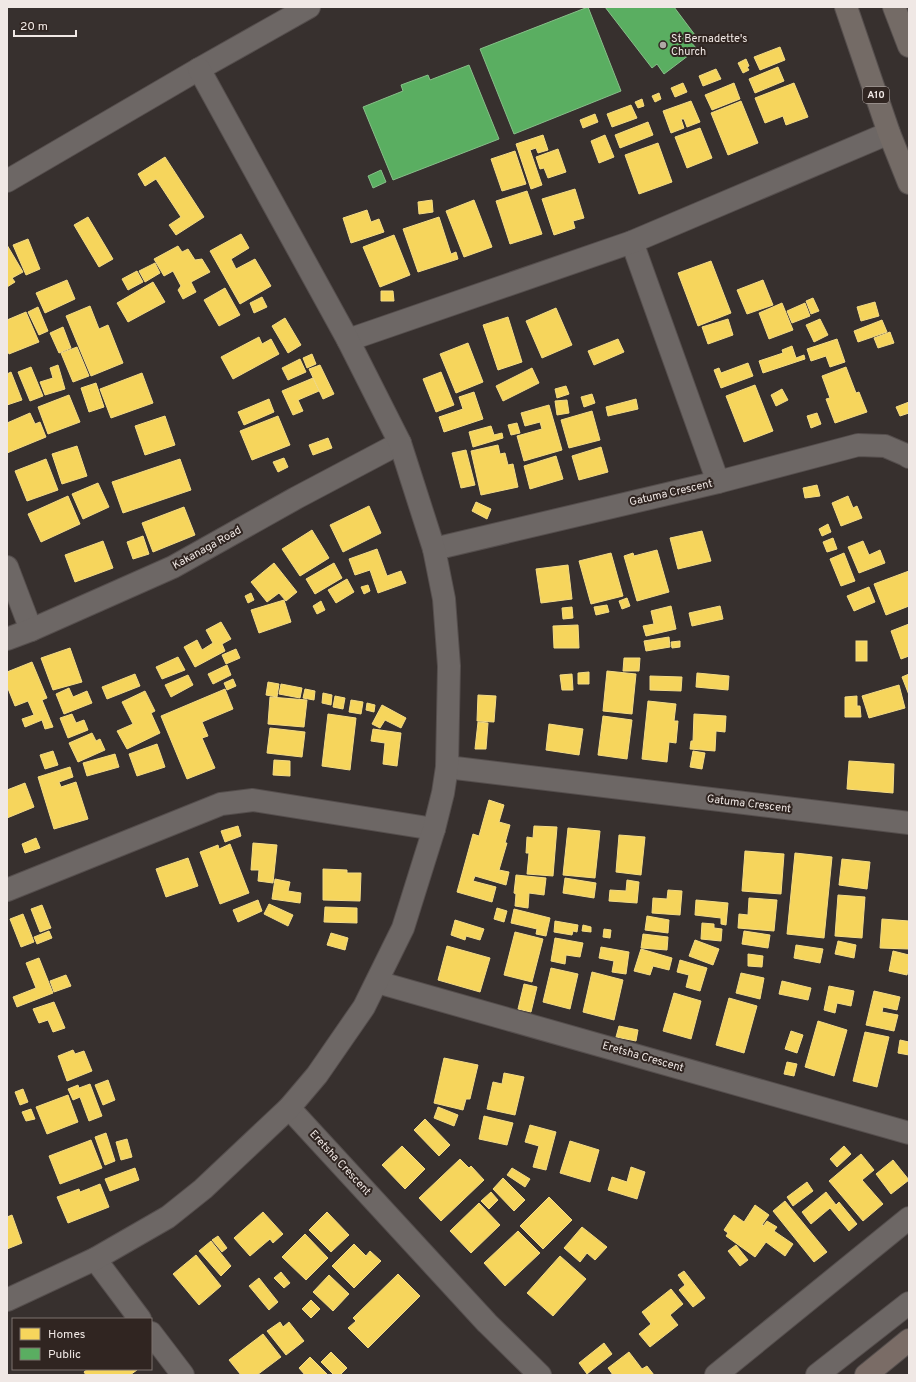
<svg xmlns="http://www.w3.org/2000/svg" width="916" height="1382" font-family="Overpass,sans-serif">
  <rect width="100%" height="100%" fill="#37302e"/>
  <g fill="#f6d55c" stroke="#f4db85">
    <path d="M780 47 785 60 760 70 754 57Z"/>
    <path d="M746 59 749 66 747 67 749 70 743 73 738 63Z"/>
    <path d="M778 67 784 81 755 93 749 79Z"/>
    <path d="M716 69 721 79 703 86 699 76Z"/>
    <path d="M683 83 687 92 675 97 671 88Z"/>
    <path d="M734 83 740 99 712 110 705 95Z"/>
    <path d="M794 83 808 117 786 125 783 116 765 123 755 98Z"/>
    <path d="M659 93 661 99 655 102 652 96Z"/>
    <path d="M642 99 644 106 638 108 635 102Z"/>
    <path d="M691 101 700 122 687 127 684 119H681L684 128 671 133 663 111Z"/>
    <path d="M741 101 758 143 728 155 711 113Z"/>
    <path d="M631 105 637 118 612 127 607 114Z"/>
    <path d="M595 114 598 122 583 128 580 120Z"/>
    <path d="M648 122 653 135 620 148 615 135Z"/>
    <path d="M700 128 712 158 687 168 675 137Z"/>
    <path d="M543 135 548 150 538 153 536 148 530 150 542 185 531 189 516 144Z"/>
    <path d="M605 135 614 157 599 163 591 141Z"/>
    <path d="M658 143 672 182 639 194 625 155Z"/>
    <path d="M558 149 566 172 548 178 544 168 540 169 536 157Z"/>
    <path d="M515 151 526 184 502 191 491 159Z"/>
    <path d="M165 157 204 217 176 235 169 225 181 217 156 179 145 186 138 174Z"/>
    <path d="M575 189 584 218 573 221 575 228 554 235 542 199Z"/>
    <path d="M527 191 542 234 510 244 496 201Z"/>
    <path d="M432 200 433 212 419 214 418 202Z"/>
    <path d="M474 200 492 247 464 257 446 211Z"/>
    <path d="M367 210 371 222 379 219 384 232 351 243 343 218Z"/>
    <path d="M88 217 113 259 99 267 74 225Z"/>
    <path d="M439 217 451 254 456 252 458 259 418 272 403 229Z"/>
    <path d="M241 234 249 248 231 259 236 269 255 259 271 286 240 304 210 251Z"/>
    <path d="M394 235 410 275 380 287 363 247Z"/>
    <path d="M28 239 40 269 26 275 13 245Z"/>
    <path d="M7 245 23 272 12 278 15 282 7 287Z"/>
    <path d="M178 246 182 252 188 249 195 260 202 259 210 272 191 282 196 292 183 299 178 290 181 286 173 271 164 276 154 259Z"/>
    <path d="M711 261 731 313 698 326 678 273Z"/>
    <path d="M155 263 160 273 145 282 139 271Z"/>
    <path d="M137 271 143 282 128 290 122 279Z"/>
    <path d="M67 280 75 299 45 313 36 293Z"/>
    <path d="M763 280 773 305 747 314 737 290Z"/>
    <path d="M153 282 165 302 128 322 117 303Z"/>
    <path d="M225 288 240 315 219 326 204 300Z"/>
    <path d="M381 291H393L394 301H381Z"/>
    <path d="M262 297 267 307 254 313 250 303Z"/>
    <path d="M813 298 819 311 811 314 806 301Z"/>
    <path d="M875 302 879 316 861 321 857 307Z"/>
    <path d="M782 303 793 330 769 339 759 313Z"/>
    <path d="M805 303 810 316 792 323 787 311Z"/>
    <path d="M90 306 99 329 108 325 123 363 91 376 66 316Z"/>
    <path d="M38 307 48 331 39 335 28 312Z"/>
    <path d="M556 308 572 345 542 358 526 321Z"/>
    <path d="M26 312 39 342 9 354 7 349V320Z"/>
    <path d="M508 317 522 362 498 370 483 325Z"/>
    <path d="M285 318 301 345 288 353 272 326Z"/>
    <path d="M728 319 733 335 708 344 702 327Z"/>
    <path d="M820 319 828 335 814 342 806 325Z"/>
    <path d="M882 320 887 332 858 342 854 331Z"/>
    <path d="M63 327 71 348 59 353 50 333Z"/>
    <path d="M890 332 894 343 878 348 874 338Z"/>
    <path d="M259 337 262 344 271 339 279 354 233 379 221 357Z"/>
    <path d="M618 339 624 352 594 365 588 351Z"/>
    <path d="M837 339 845 362 830 367 826 356 811 361 807 349Z"/>
    <path d="M468 343 483 382 456 393 440 354Z"/>
    <path d="M792 346 796 358 804 355 805 359 763 373 759 361 783 353 782 350Z"/>
    <path d="M77 347 89 376 73 382 61 353Z"/>
    <path d="M312 354 316 364 307 368 303 358Z"/>
    <path d="M300 359 306 372 288 380 282 368Z"/>
    <path d="M748 363 753 376 721 388 714 370 719 368 721 373Z"/>
    <path d="M58 365 65 389 45 395 40 382 53 378 50 368Z"/>
    <path d="M320 365 334 394 323 399 309 369Z"/>
    <path d="M31 367 43 396 30 401 18 372Z"/>
    <path d="M846 367 856 393 859 392 867 412 835 423 826 399 830 398 822 376Z"/>
    <path d="M532 368 539 383 503 401 496 386Z"/>
    <path d="M11 372 22 400 7 405V374Z"/>
    <path d="M441 372 454 405 436 412 423 379Z"/>
    <path d="M142 373 153 403 111 418 100 389Z"/>
    <path d="M313 378 319 391 298 400 303 411 293 415 282 391Z"/>
    <path d="M96 383 104 407 89 412 81 388Z"/>
    <path d="M755 385 773 431 744 442 726 396Z"/>
    <path d="M566 386 569 394 557 398 555 389Z"/>
    <path d="M782 389 788 400 776 406 771 395Z"/>
    <path d="M474 392 483 419 444 432 439 417 463 409 459 397Z"/>
    <path d="M592 394 595 403 584 407 581 397Z"/>
    <path d="M69 395 80 422 48 434 38 407Z"/>
    <path d="M269 399 274 412 244 425 238 412Z"/>
    <path d="M636 399 638 409 608 416 606 407Z"/>
    <path d="M567 400 569 413 557 415 555 401Z"/>
    <path d="M909 402V413L900 416 896 407Z"/>
    <path d="M549 405 562 450 524 461 517 436 542 429 540 422 525 426 521 413Z"/>
    <path d="M592 411 600 440 569 448 561 420Z"/>
    <path d="M30 413 35 424 40 422 46 437 7 453V423Z"/>
    <path d="M817 413 821 424 811 428 807 416Z"/>
    <path d="M165 416 175 445 145 455 135 426Z"/>
    <path d="M278 416 290 445 252 460 240 431Z"/>
    <path d="M517 423 520 433 511 435 508 425Z"/>
    <path d="M491 426 494 435 502 433 503 438 473 447 469 432Z"/>
    <path d="M328 438 332 448 313 455 309 445Z"/>
    <path d="M498 445 500 454 505 453 508 465 513 464 518 487 481 495 471 451Z"/>
    <path d="M77 446 87 476 62 484 52 454Z"/>
    <path d="M601 447 608 472 579 480 572 456Z"/>
    <path d="M466 450 475 485 461 488 452 453Z"/>
    <path d="M556 456 563 479 530 489 524 466Z"/>
    <path d="M284 458 288 467 278 472 273 462Z"/>
    <path d="M46 459 58 490 27 501 15 471Z"/>
    <path d="M180 459 191 490 123 513 112 482Z"/>
    <path d="M98 483 109 507 83 519 72 494Z"/>
    <path d="M817 485 820 496 805 498 803 488Z"/>
    <path d="M68 496 80 524 41 542 28 514Z"/>
    <path d="M848 496 853 508 857 506 862 518 841 526 832 503Z"/>
    <path d="M476 502 491 509 487 519 472 511Z"/>
    <path d="M369 506 381 533 343 552 330 525Z"/>
    <path d="M184 507 195 535 153 552 142 523Z"/>
    <path d="M828 524 831 532 822 536 819 529Z"/>
    <path d="M312 530 329 558 300 576 282 549Z"/>
    <path d="M702 531 711 561 678 569 670 538Z"/>
    <path d="M143 536 149 554 133 559 127 542Z"/>
    <path d="M833 538 837 549 827 552 823 542Z"/>
    <path d="M103 541 113 568 75 582 65 555Z"/>
    <path d="M863 541 869 555 880 550 885 563 859 573 848 547Z"/>
    <path d="M377 549 387 576 401 571 406 583 378 593 370 570 355 575 349 559Z"/>
    <path d="M657 550 669 592 637 601 624 556 633 553 634 556Z"/>
    <path d="M611 553 623 596 591 604 579 561Z"/>
    <path d="M844 553 855 581 841 586 830 559Z"/>
    <path d="M274 563 297 592 286 601 279 593 267 602 251 582Z"/>
    <path d="M334 563 342 578 315 594 306 579Z"/>
    <path d="M568 565 572 599 541 603 536 569Z"/>
    <path d="M909 571V606L886 615 874 584Z"/>
    <path d="M347 579 354 592 336 603 328 590Z"/>
    <path d="M368 585 370 591 364 594 361 587Z"/>
    <path d="M869 587 875 602 854 611 847 596Z"/>
    <path d="M251 593 254 600 248 603 245 596Z"/>
    <path d="M627 598 630 606 622 609 619 601Z"/>
    <path d="M284 600 291 622 259 633 251 610Z"/>
    <path d="M321 601 325 610 317 614 313 606Z"/>
    <path d="M607 605 609 612 596 615 594 607Z"/>
    <path d="M671 606 676 629 646 636 643 626 654 624 651 611Z"/>
    <path d="M720 606 723 619 692 626 689 613Z"/>
    <path d="M572 607 573 618 563 619 562 608Z"/>
    <path d="M221 622 231 639 222 644 225 651 195 667 184 647 197 640 202 650 213 643 206 630Z"/>
    <path d="M909 624V656L901 659 891 631Z"/>
    <path d="M578 625 579 648H554L553 626Z"/>
    <path d="M669 637 670 647 646 651 644 641Z"/>
    <path d="M680 641V647L672 648 671 642Z"/>
    <rect x="856" y="641" width="11" height="20"/>
    <path d="M70 648 82 682 53 690 41 658Z"/>
    <path d="M236 649 240 658 226 664 222 655Z"/>
    <path d="M178 657 185 670 162 679 156 667Z"/>
    <path d="M624 658H640L639 671H623Z"/>
    <path d="M32 662 47 698 42 700 53 727 45 729 42 720 25 727 22 719 34 715 28 701 15 706 7 686V672Z"/>
    <path d="M227 665 231 675 213 684 208 674Z"/>
    <path d="M607 671 636 674 632 714 603 711Z"/>
    <path d="M589 672V684H578V673Z"/>
    <path d="M697 673 729 676 728 690 696 687Z"/>
    <path d="M135 674 140 686 107 699 102 687Z"/>
    <path d="M572 674 573 690H562L560 675Z"/>
    <path d="M909 674V695L902 677Z"/>
    <path d="M188 675 193 685 171 697 165 685Z"/>
    <path d="M650 676 682 677 681 691 650 690Z"/>
    <path d="M233 679 236 686 227 690 224 683Z"/>
    <path d="M268 682 279 684 277 697 266 695Z"/>
    <path d="M281 684 302 688 300 698 279 694Z"/>
    <path d="M899 685 905 708 869 718 862 696Z"/>
    <path d="M69 688 73 697 87 691 92 703 64 714 56 694Z"/>
    <path d="M225 689 233 709 202 722 208 736 202 738 215 768 187 779 161 716Z"/>
    <path d="M305 689 315 691 314 700 303 698Z"/>
    <path d="M145 691 155 711 151 713 160 733 127 749 117 731 133 724 122 702Z"/>
    <path d="M323 693 332 695 331 705 322 703Z"/>
    <path d="M478 695 496 696 494 722 477 721Z"/>
    <path d="M335 696 345 698 343 709 333 707Z"/>
    <path d="M857 696V706H860L861 717H845V697Z"/>
    <path d="M270 697 307 700 304 727 268 724Z"/>
    <path d="M351 700 363 702 361 714 349 712Z"/>
    <path d="M648 701 676 704 674 721H678L676 743 669 742 667 762 642 759Z"/>
    <path d="M367 703 375 705 374 712 366 710Z"/>
    <path d="M382 705 406 718 401 728 385 720 380 728 372 724Z"/>
    <path d="M72 714 76 723 84 720 88 730 68 738 60 718Z"/>
    <path d="M328 714 356 718 350 770 322 766Z"/>
    <path d="M694 714 726 716 725 732 716 731 715 751 690 749 691 741H693Z"/>
    <path d="M603 716 632 720 627 759 598 755Z"/>
    <path d="M478 722 488 723 486 749H475Z"/>
    <path d="M549 724 583 729 579 755 546 750Z"/>
    <path d="M270 728 305 732 302 757 267 753Z"/>
    <path d="M373 729 401 733 397 766 383 764 385 743 371 741Z"/>
    <path d="M92 733 96 741 100 739 105 750 78 762 69 743Z"/>
    <path d="M157 744 165 767 137 776 129 754Z"/>
    <path d="M53 751 58 765 45 769 40 755Z"/>
    <path d="M693 751 705 753 702 769 690 767Z"/>
    <path d="M115 754 119 767 87 776 83 763Z"/>
    <path d="M274 760 290 761V776L273 775Z"/>
    <path d="M849 761 894 764 893 793 847 789Z"/>
    <path d="M70 767 73 777 59 782 61 787 76 782 88 819 54 829 38 777Z"/>
    <path d="M25 783 34 807 7 818V790Z"/>
    <path d="M489 800 504 805 499 822 510 825 505 843H507L499 870 509 872 506 885 475 876 473 881 496 887 492 902 457 892 473 834 479 836Z"/>
    <path d="M238 826 241 836 225 842 221 831Z"/>
    <path d="M534 826 557 827 553 876 527 874 529 853H526L527 837 533 838Z"/>
    <path d="M568 828 600 831 595 878 563 875Z"/>
    <path d="M619 835 645 837 641 875 616 872Z"/>
    <path d="M36 838 40 848 25 853 22 844Z"/>
    <path d="M253 843 277 845 273 883 258 881 259 870H251Z"/>
    <path d="M230 844 249 893 220 904 200 852 218 845 219 849Z"/>
    <path d="M745 851 784 854 781 894 742 891Z"/>
    <path d="M795 853 832 857 824 938 787 934Z"/>
    <path d="M188 858 198 886 166 897 156 869Z"/>
    <path d="M842 859 870 862 867 889 839 885Z"/>
    <path d="M323 869 347 870V873H361L360 901 323 900Z"/>
    <path d="M516 875 546 878 544 895 529 893 528 908 515 906 516 894 514 893Z"/>
    <path d="M565 878 596 883 594 898 563 893Z"/>
    <path d="M275 879 290 882 288 891 301 893 300 903 272 899Z"/>
    <path d="M627 880 639 882 637 903 609 901 610 890 626 891Z"/>
    <path d="M668 890 682 891 680 915 652 913 653 898 667 899Z"/>
    <path d="M838 895 865 897 862 938 835 936Z"/>
    <path d="M749 898 777 900 774 931 738 928 739 914 748 915Z"/>
    <path d="M258 900 262 911 238 922 233 910Z"/>
    <path d="M696 900 728 903 726 925 721 924V918L695 915Z"/>
    <path d="M269 904 293 915 288 926 264 914Z"/>
    <path d="M42 905 51 928 40 932 31 909Z"/>
    <path d="M325 907 357 908V923L324 922Z"/>
    <path d="M497 908 507 911 504 922 494 919Z"/>
    <path d="M514 909 550 918 546 936 536 934 537 929 511 923Z"/>
    <path d="M23 914 34 942 21 947 10 919Z"/>
    <path d="M647 916 669 920 668 933 645 930Z"/>
    <path d="M882 919 909 921V949L880 948Z"/>
    <path d="M455 920 484 929 480 940 466 936 465 940 451 935Z"/>
    <path d="M555 921 578 925 577 932 573 931 572 935 554 932Z"/>
    <path d="M702 923 714 924V928L722 929 721 941 701 939Z"/>
    <path d="M583 925 591 927V932L582 931Z"/>
    <path d="M604 929 611 930 610 938 603 937Z"/>
    <path d="M49 931 52 938 37 944 34 937Z"/>
    <path d="M744 931 770 935 768 948 742 944Z"/>
    <path d="M515 932 543 939 532 982 504 975Z"/>
    <path d="M331 933 348 938 345 950 327 945Z"/>
    <path d="M643 934 668 937 667 950 641 948Z"/>
    <path d="M555 938 583 943 580 957 566 955 565 964 551 961Z"/>
    <path d="M695 940 719 949 713 965 689 956Z"/>
    <path d="M838 941 856 945 854 958 835 954Z"/>
    <path d="M796 945 823 949 820 963 794 958Z"/>
    <path d="M447 946 490 958 480 992 438 980Z"/>
    <path d="M601 947 629 952 626 974 612 972 614 961 599 958Z"/>
    <path d="M641 949 672 958 669 970 653 966 650 975 634 971Z"/>
    <path d="M893 951 909 955V966L907 975 889 971Z"/>
    <path d="M748 954 763 956 762 967 748 966Z"/>
    <path d="M39 958 53 993 17 1007 13 997 36 988 26 963Z"/>
    <path d="M680 960 707 968 700 991 686 987 689 975 677 972Z"/>
    <path d="M551 968 578 974 570 1009 543 1002Z"/>
    <path d="M592 972 623 980 614 1020 583 1012Z"/>
    <path d="M741 973 764 978 760 999 736 993Z"/>
    <path d="M66 975 71 986 54 992 50 981Z"/>
    <path d="M782 981 811 988 808 1000 779 994Z"/>
    <path d="M524 984 537 987 531 1012 518 1009Z"/>
    <path d="M829 986 854 991 851 1006 837 1003 835 1013 824 1010Z"/>
    <path d="M874 991 900 997 897 1010 883 1007 882 1012 898 1015 894 1031 866 1025Z"/>
    <path d="M674 993 701 1001 691 1039 663 1031Z"/>
    <path d="M729 998 757 1006 744 1053 716 1045Z"/>
    <path d="M54 1002 65 1028 53 1032 48 1020 39 1023 33 1009Z"/>
    <path d="M818 1021 847 1030 834 1076 805 1067Z"/>
    <path d="M619 1026 638 1030 636 1041 616 1037Z"/>
    <path d="M791 1031 803 1035 797 1053 785 1049Z"/>
    <path d="M865 1032 889 1037 877 1087 853 1081Z"/>
    <path d="M900 1040 909 1042V1055L898 1053Z"/>
    <path d="M73 1050 75 1054 84 1051 92 1071 67 1081 58 1056Z"/>
    <path d="M444 1058 478 1065 470 1099H466L463 1110 434 1103Z"/>
    <path d="M787 1062 797 1064 794 1076 784 1074Z"/>
    <path d="M504 1073 524 1077 515 1115 487 1109 493 1082 502 1084Z"/>
    <path d="M108 1080 115 1100 103 1105 95 1085Z"/>
    <path d="M90 1084 102 1116 89 1121 80 1097 73 1100 68 1089 78 1085 79 1088Z"/>
    <path d="M23 1089 28 1102 20 1105 15 1092Z"/>
    <path d="M68 1095 78 1122 47 1134 36 1107Z"/>
    <path d="M438 1107 458 1115 454 1126 434 1118Z"/>
    <path d="M31 1109 35 1119 26 1121 22 1112Z"/>
    <path d="M484 1116 513 1123 507 1145 479 1139Z"/>
    <path d="M425 1119 450 1145 439 1156 414 1130Z"/>
    <path d="M530 1125 556 1132 546 1170 533 1167 539 1146 525 1142Z"/>
    <path d="M106 1133 115 1161 105 1165 95 1137Z"/>
    <path d="M127 1139 132 1157 121 1160 116 1142Z"/>
    <path d="M91 1140 102 1168 60 1184 49 1156Z"/>
    <path d="M570 1141 599 1150 590 1182 560 1173Z"/>
    <path d="M402 1146 425 1169 405 1189 382 1165Z"/>
    <path d="M844 1146 851 1154 837 1167 830 1159Z"/>
    <path d="M861 1154 874 1170 862 1180 883 1204 863 1221 829 1181Z"/>
    <path d="M460 1159 469 1168 471 1166 484 1180 441 1221 419 1198Z"/>
    <path d="M893 1160 909 1180 891 1194 876 1174Z"/>
    <path d="M631 1167 645 1172 637 1199 608 1190 612 1177 627 1182Z"/>
    <path d="M135 1168 139 1180 110 1191 105 1179Z"/>
    <path d="M512 1168 530 1179 525 1187 507 1175Z"/>
    <path d="M503 1178 525 1200 514 1211 493 1189Z"/>
    <path d="M807 1182 813 1191 793 1206 787 1197Z"/>
    <path d="M100 1184 109 1207 68 1223 57 1197 79 1189 80 1192Z"/>
    <path d="M491 1192 498 1200 489 1209 481 1201Z"/>
    <path d="M826 1192 836 1205 839 1202 857 1224 849 1231 830 1208 811 1224 802 1212Z"/>
    <path d="M549 1197 572 1220 543 1249 520 1226Z"/>
    <path d="M785 1201 827 1252 814 1262 773 1211Z"/>
    <path d="M479 1203 500 1225 471 1253 450 1231Z"/>
    <path d="M755 1205 769 1215 762 1225 763 1226 767 1221 777 1227 774 1231 793 1244 785 1256 766 1242 755 1257 726 1236 728 1233 724 1230 734 1215 744 1222Z"/>
    <path d="M263 1212 283 1234 273 1243 270 1239 250 1256 234 1238Z"/>
    <path d="M327 1212 349 1235 331 1252 309 1230Z"/>
    <path d="M12 1215 22 1243 7 1249V1217Z"/>
    <path d="M582 1227 607 1247 595 1260 587 1253 580 1262 564 1248Z"/>
    <path d="M518 1231 540 1253 505 1286 484 1263Z"/>
    <path d="M305 1234 328 1258 306 1280 282 1257Z"/>
    <path d="M218 1236 227 1248 222 1252 212 1240Z"/>
    <path d="M211 1241 231 1266 221 1276 199 1251Z"/>
    <path d="M354 1244 366 1256 370 1251 381 1261 354 1288 332 1266Z"/>
    <path d="M736 1245 748 1260 740 1266 728 1251Z"/>
    <path d="M196 1255 221 1286 199 1305 173 1274Z"/>
    <path d="M560 1256 586 1279 553 1316 527 1293Z"/>
    <path d="M684 1271 705 1298 693 1307 679 1290 685 1285 678 1275Z"/>
    <path d="M281 1272 290 1283 284 1288 274 1278Z"/>
    <path d="M398 1274 420 1296 368 1348 348 1328 356 1321 353 1318Z"/>
    <path d="M329 1275 349 1294 333 1311 313 1292Z"/>
    <path d="M259 1278 278 1302 269 1310 249 1286Z"/>
    <path d="M671 1289 683 1304 670 1315 678 1325 650 1347 639 1334 651 1324 642 1312Z"/>
    <path d="M311 1300 320 1309 311 1318 302 1309Z"/>
    <path d="M280 1322 283 1327 289 1322 304 1341 286 1355 267 1331Z"/>
    <path d="M263 1334 281 1357 257 1375H241L229 1360Z"/>
    <path d="M604 1343 612 1354 587 1374 579 1363Z"/>
    <path d="M331 1352 347 1368 340 1375H334L321 1362Z"/>
    <path d="M629 1352 642 1369 647 1366 654 1375H613L608 1368Z"/>
    <path d="M310 1357 328 1375H305L299 1368Z"/>
    <path d="M88 1369H137V1370L130 1375H86L84 1372Z"/>
  </g>
  <g fill="#5aae61" stroke="#87bf89">
    <path d="M588 7 621 91 514 134 480 49Z"/>
    <path d="M605 7H674L695 35 689 40 697 49 664 74 657 64 652 68Z"/>
    <path d="M469 65 499 139 393 180 363 107 403 91 401 85 428 75 430 80Z"/>
    <path d="M381 170 386 182 373 188 368 176Z"/>
  </g>
  <g fill="none" stroke-linecap="round" stroke-linejoin="round">
    <g stroke="#554e4d" stroke-width="24">
      <g id="minor">
        <path d="M7 181 199 69 309 7"/>
        <path d="M632 242 718 482"/>
        <path d="M348 340 632 242 889 133"/>
        <path d="M434 549 718 482 858 445 885 446 906 455 909 457"/>
        <path d="M7 567 31 630"/>
        <path d="M7 639 31 630 173 567 296 498 400 443"/>
        <path d="M447 767 909 823"/>
        <path d="M7 890 221 804 253 800 434 829"/>
        <path d="M377 982 909 1133"/>
        <path d="M289 1108 487 1323 540 1375"/>
        <path d="M95 1259 140 1319"/>
        <path d="M7 1300 95 1259 168 1217 203 1189 289 1108 317 1075 364 1007 403 928 434 829 443 793 447 767 449 666 444 599 434 549 400 443 348 340 199 69"/>
        <path d="M151 1333 183 1375"/>
        <path d="M716 1375 909 1218"/>
        <path d="M817 1375 909 1303"/>
      </g>
    </g>
    <g stroke="#554e4d" stroke-width="24">
      <g id="major">
        <path d="M846 7 889 133 909 183"/>
        <path d="M894 7 909 46"/>
      </g>
    </g>
    <g stroke="#554e4d" stroke-width="24">
      <path id="highway" d="M866 1375 909 1340"/>
    </g>
    <use href="#minor" stroke="#6d6765" stroke-width="22"/>
    <use href="#major" stroke="#746b66" stroke-width="22"/>
    <use href="#highway" stroke="#7a6c66" stroke-width="22"/>
  </g>
  <circle fill="#afa8a5" stroke="#302521" stroke-width="1.5" cx="663" cy="45" r="4"/>
  <g text-anchor="middle" dominant-baseline="central" stroke-width="4" stroke-linejoin="round" paint-order="stroke">
    <rect fill="#302521" stroke="#b6aeaa" stroke-width="1" x="863" y="87" width="26" height="16" rx="3"/>
    <g font-size="10" font-weight="bold" fill="#f0e8e5">
      <text x="876" y="95">A10</text>
    </g>
    <g font-size="11" fill="#f0e8e5" stroke="#302521" text-anchor="start">
      <text x="671" y="39">St Bernadette's<tspan x="671" dy="13">Church</tspan></text>
    </g>
    <g font-size="11" fill="#f0e8e5" stroke="#302521">
      <text transform="translate(671 493) rotate(-13)">Gatuma Crescent</text>
      <text transform="translate(207 548) rotate(-29)">Kakanaga Road</text>
      <text transform="translate(749 804) rotate(7)">Gatuma Crescent</text>
      <text transform="translate(643 1057) rotate(16)">Eretsha Crescent</text>
      <text transform="translate(340 1163) rotate(47)">Eretsha Crescent</text>
    </g>
  </g>
  <rect width="916" height="1382" fill="none" stroke="#f0e8e5" stroke-width="16"/>
  <rect x="12" y="1318" width="140" height="52" fill="#302521" stroke="#7d736f"/>
  <rect x="20" y="1328" width="20" height="12" fill="#f6d55c" stroke="#7d736f"/>
  <text x="48" y="1338" font-size="12" fill="#f0e8e5">Homes</text>
  <rect x="20" y="1348" width="20" height="12" fill="#5aae61" stroke="#7d736f"/>
  <text x="48" y="1358" font-size="12" fill="#f0e8e5">Public</text>
  <path d="M14 30v6h62v-6" fill="none" stroke="#f0e8e5" stroke-width="2"/>
  <text x="20" y="30" font-size="12" fill="#f0e8e5" stroke="#302521" stroke-width="3" paint-order="stroke">20 m</text>
</svg>
